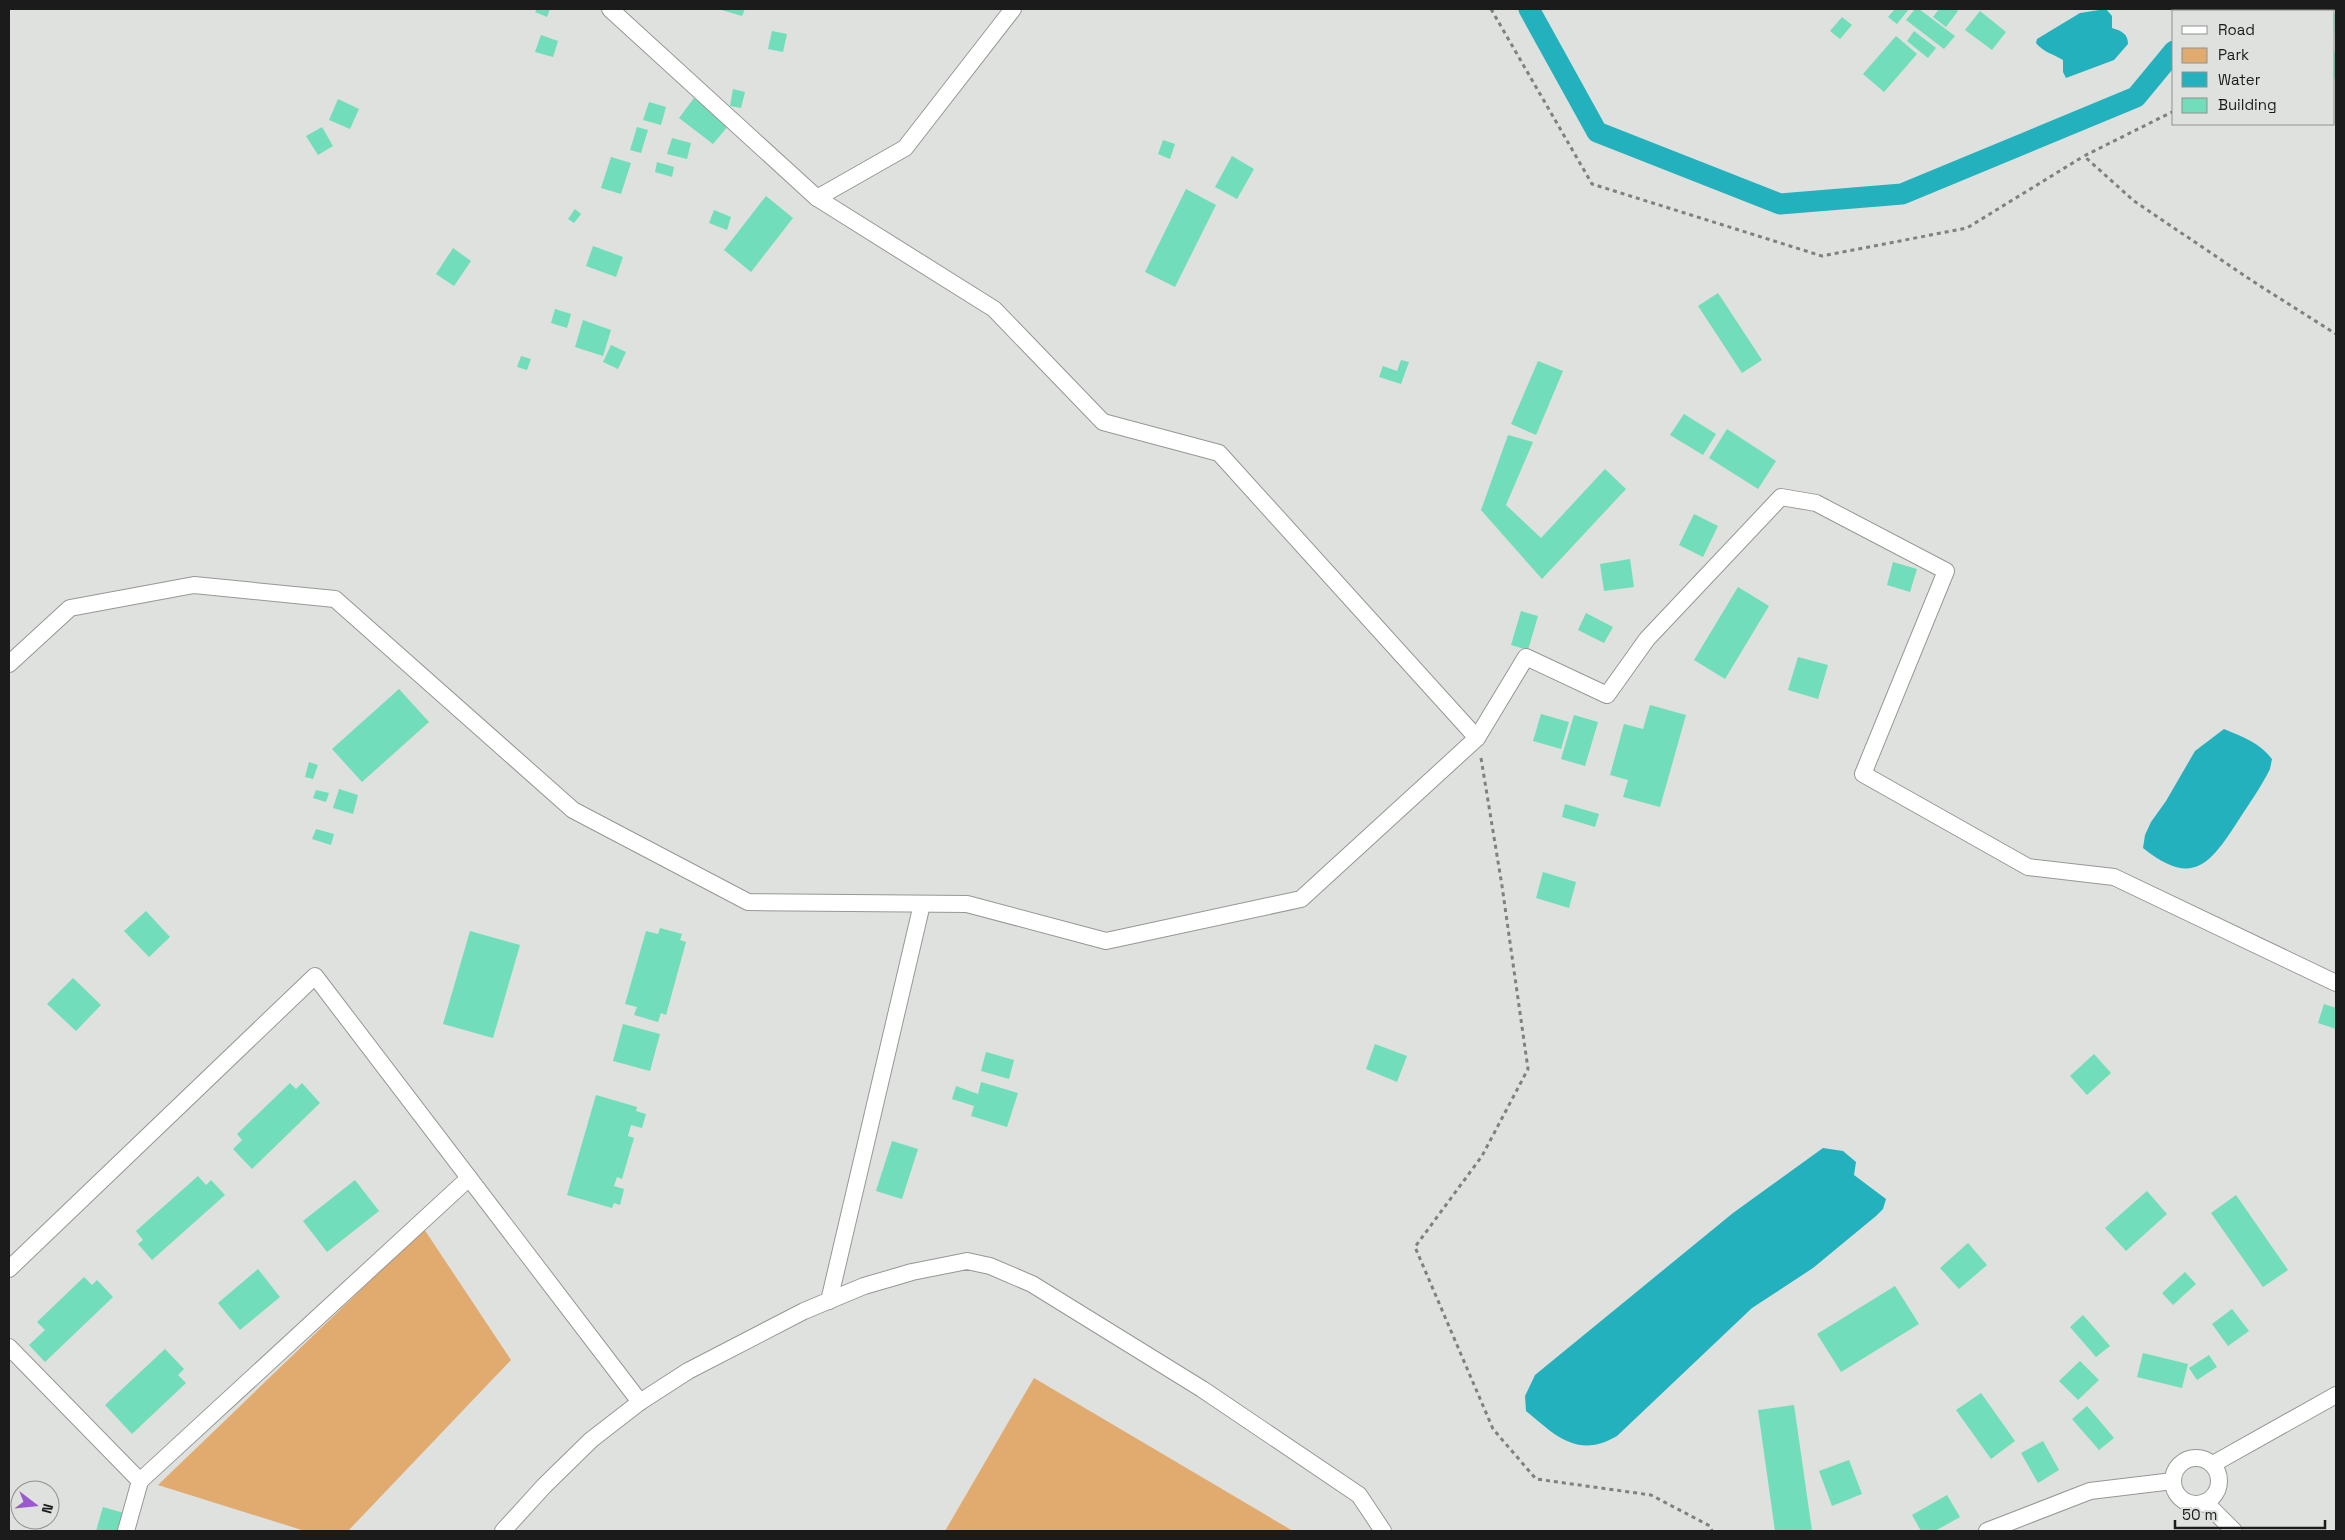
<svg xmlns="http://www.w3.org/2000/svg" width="2345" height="1540" font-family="'Space Grotesk',sans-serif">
  <rect width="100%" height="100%" fill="#dee1dd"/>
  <g fill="#e1ab70">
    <path d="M424 1229 511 1360 348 1531H305L158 1485Z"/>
    <path d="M1034 1378 1293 1531H945Z"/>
  </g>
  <g fill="#23b1bd">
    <path d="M2106 9 2112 16V28C2122 31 2128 34 2128 44L2114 60 2066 78 2063 72V60C2053 54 2043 52 2036 43L2037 39 2080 13Z"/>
    <path d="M2224 729C2243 737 2260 743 2272 759L2270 769C2261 787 2249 804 2238 821 2209 866 2192 887 2143 848L2145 835 2151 822 2166 801 2195 751Z"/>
    <path d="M1823 1148 1843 1151 1856 1162 1854 1175 1886 1199 1883 1209 1876 1216 1813 1268 1752 1308 1617 1436C1578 1459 1556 1436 1526 1411L1525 1396 1535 1375 1733 1213Z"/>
  </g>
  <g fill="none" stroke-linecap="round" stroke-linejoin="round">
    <g stroke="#23b1bd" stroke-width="21">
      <path d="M1529 9 1597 132 1780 204 1902 194 2136 97 2174 51"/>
      <path d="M2207 11 2209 9"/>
    </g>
  </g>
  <g fill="#72ddbb">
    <path d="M537 9H550L547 17 535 12Z"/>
    <path d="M718 9H745L742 16Z"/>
    <path d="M1895 9H1909L1897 24 1888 17Z"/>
    <path d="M1915 9H1919L1955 36 1944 49 1906 20Z"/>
    <path d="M1939 9H1956L1958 11 1946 27 1933 17Z"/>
    <path d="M1980 11 2006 32 1992 50 1965 30Z"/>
    <path d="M2336 13V42L2335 43 2334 15Z"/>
    <path d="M1842 17 1852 25 1840 39 1830 31Z"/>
    <path d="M772 31 787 34 783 52 768 49Z"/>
    <path d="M1914 31 1936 48 1928 58 1907 41Z"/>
    <path d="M541 35 558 41 553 57 535 52Z"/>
    <path d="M1896 36 1917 54 1884 92 1863 74Z"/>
    <path d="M2334 51 2336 53V76L2334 80Z"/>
    <path d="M733 89 745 92 741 108 730 106Z"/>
    <path d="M694 98 729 125 713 144 679 118Z"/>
    <path d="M338 99 359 109 350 129 329 120Z"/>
    <path d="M649 102 666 107 661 125 643 120Z"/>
    <path d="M322 127 333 146 318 155 306 136Z"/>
    <path d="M637 127 648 130 641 153 630 150Z"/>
    <path d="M672 138 691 143 687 159 667 154Z"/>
    <path d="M1163 140 1175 144 1170 159 1158 154Z"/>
    <path d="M1232 156 1254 169 1237 199 1215 187Z"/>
    <path d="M611 157 631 163 621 194 601 188Z"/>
    <path d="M657 162 674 167 672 177 655 172Z"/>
    <path d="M1186 189 1216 205 1175 287 1145 272Z"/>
    <path d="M766 196 793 218 751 272 724 250Z"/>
    <path d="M575 209 581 214 574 223 568 219Z"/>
    <path d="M714 210 731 217 727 230 709 223Z"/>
    <path d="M593 246 623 257 616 277 586 266Z"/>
    <path d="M453 248 471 261 454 286 436 274Z"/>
    <path d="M1718 293 1762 360 1742 373 1698 306Z"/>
    <path d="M555 309 571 314 567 328 551 323Z"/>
    <path d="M583 320 611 330 603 356 575 347Z"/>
    <path d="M611 345 626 352 618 369 603 362Z"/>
    <path d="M521 356 531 359 527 370 517 367Z"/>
    <path d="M1401 360 1409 362 1401 384 1379 377 1383 366 1397 371Z"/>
    <path d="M1538 361 1563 371 1536 435 1511 424Z"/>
    <path d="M1684 414 1716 434 1703 455 1670 435Z"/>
    <path d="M1727 429 1776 461 1758 489 1709 458Z"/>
    <path d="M1508 435 1533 442 1506 505 1541 538 1605 469 1626 489 1542 579 1481 510Z"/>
    <path d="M1694 514 1718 526 1703 557 1679 545Z"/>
    <path d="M1630 559 1634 587 1604 591 1600 564Z"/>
    <path d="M1893 562 1917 569 1910 592 1887 585Z"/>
    <path d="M1738 587 1769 606 1725 679 1694 660Z"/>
    <path d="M1521 611 1538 616 1528 650 1511 645Z"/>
    <path d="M1586 613 1613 627 1604 643 1578 630Z"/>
    <path d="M1798 657 1828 665 1818 699 1788 690Z"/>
    <path d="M399 689 429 722 362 782 332 749Z"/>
    <path d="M1650 705 1686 715 1660 807 1623 797 1628 780 1610 775 1624 724 1643 729Z"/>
    <path d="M1541 714 1569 722 1561 749 1533 741Z"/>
    <path d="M1574 715 1598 722 1585 766 1561 759Z"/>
    <path d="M309 762 318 765 313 779 305 777Z"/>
    <path d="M339 789 358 795 353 814 333 808Z"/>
    <path d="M316 790 329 793 326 802 313 798Z"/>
    <path d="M1565 804 1599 814 1595 827 1562 817Z"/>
    <path d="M316 829 334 834 331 845 312 839Z"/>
    <path d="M1543 872 1576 882 1569 908 1536 898Z"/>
    <path d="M146 911 170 937 149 957 124 931Z"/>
    <path d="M660 928 682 934 680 940 686 942 666 1015 661 1013 658 1022 634 1015 637 1007 625 1004 646 931 658 934Z"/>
    <path d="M470 931 520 945 493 1038 443 1024Z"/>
    <path d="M73 978 101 1005 76 1031 47 1004Z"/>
    <path d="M2324 1004 2336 1008V1029L2318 1023Z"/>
    <path d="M623 1024 660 1034 650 1071 613 1061Z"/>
    <path d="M1375 1044 1407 1056 1397 1082 1366 1069Z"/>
    <path d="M986 1052 1014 1060 1009 1079 981 1071Z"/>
    <path d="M2094 1054 2111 1073 2087 1095 2070 1076Z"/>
    <path d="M981 1082 1018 1093 1007 1127 971 1116 974 1106 952 1099 956 1086 978 1094Z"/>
    <path d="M290 1083 296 1089 302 1083 320 1103 252 1169 233 1149 242 1140 237 1134Z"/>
    <path d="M596 1095 637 1107 636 1111 646 1114 642 1128 631 1125 628 1136 634 1138 622 1179 617 1177 614 1186 624 1189 620 1205 614 1203 612 1208 567 1195Z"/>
    <path d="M892 1141 918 1149 902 1199 876 1191Z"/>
    <path d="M198 1176 206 1185 211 1180 225 1195 152 1260 138 1244 143 1240 136 1231Z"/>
    <path d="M355 1180 379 1211 327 1252 303 1221Z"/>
    <path d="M2147 1191 2167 1214 2126 1251 2105 1228Z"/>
    <path d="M2236 1195 2288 1270 2263 1287 2211 1213Z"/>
    <path d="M1968 1243 1987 1265 1959 1289 1940 1268Z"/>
    <path d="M258 1269 280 1297 240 1330 218 1303Z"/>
    <path d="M2185 1272 2196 1284 2173 1305 2162 1293Z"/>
    <path d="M84 1277 92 1285 97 1280 113 1297 45 1362 29 1345 45 1330 37 1322Z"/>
    <path d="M1895 1286 1919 1324 1841 1372 1817 1334Z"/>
    <path d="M2232 1309 2249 1331 2228 1346 2212 1324Z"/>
    <path d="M2083 1315 2110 1346 2096 1357 2070 1327Z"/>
    <path d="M165 1349 184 1369 178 1375 186 1383 132 1434 105 1405Z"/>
    <path d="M2143 1353 2188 1364 2182 1388 2137 1377Z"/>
    <path d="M2209 1355 2217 1367 2197 1380 2189 1368Z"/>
    <path d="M2080 1361 2099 1380 2078 1400 2059 1381Z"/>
    <path d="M1981 1393 2015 1441 1991 1459 1956 1410Z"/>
    <path d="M1794 1405 1812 1531H1775L1758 1410Z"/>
    <path d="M2087 1406 2114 1438 2099 1450 2072 1419Z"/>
    <path d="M2043 1441 2059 1470 2038 1483 2021 1453Z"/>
    <path d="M1849 1460 1862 1494 1832 1506 1819 1471Z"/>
    <path d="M1947 1495 1960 1517 1935 1531H1921L1912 1515Z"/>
    <path d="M103 1507 124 1513 119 1531H96Z"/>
  </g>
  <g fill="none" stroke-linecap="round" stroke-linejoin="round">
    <g stroke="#969895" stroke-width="18">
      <g id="street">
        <path d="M610 9 817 198 905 148 1013 9"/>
        <path d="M817 198 994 309 1103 422 1219 453 1477 738 1526 657 1607 695 1647 639 1781 497 1816 503 1946 571 1863 774 2028 867 2114 877 2336 983"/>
        <path d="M9 664 70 608 194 585 335 599 573 810 748 902 967 904 1106 941 1301 899 1477 738"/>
        <path d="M9 1269 315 976 640 1402"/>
        <path d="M829 1301 922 904"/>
        <path d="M9 1347 140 1481 469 1178"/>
        <circle cx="2196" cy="1481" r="23"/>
        <path d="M2213 1464 2336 1395"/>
        <path d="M2205 1502 2234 1531"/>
        <path d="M126 1531 140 1481"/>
        <path d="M503 1531 544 1486 591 1440 640 1402 688 1371 804 1311 864 1286 912 1272 967 1261 990 1266 1032 1284 1202 1389 1359 1495 1383 1531"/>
        <path d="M1987 1531 2090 1491 2173 1481"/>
      </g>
    </g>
    <g stroke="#7f817e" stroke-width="3" stroke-dasharray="4 4" stroke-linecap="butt">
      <path d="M1491 9 1592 184 1822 256 1967 228 2084 156"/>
      <path d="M2256 11 2258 9"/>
      <path d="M2174 111 2084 156 2134 201 2257 284 2336 334"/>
      <path d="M1481 758 1502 886 1528 1069 1482 1156 1415 1247 1493 1429 1536 1479 1651 1495 1710 1526 1712 1531"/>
    </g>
    <use href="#street" stroke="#fff" stroke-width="16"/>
  </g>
  <rect width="2345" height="1540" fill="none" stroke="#1a1b1a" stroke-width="20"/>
  <rect x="2172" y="10" width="162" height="115" fill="#dee1dd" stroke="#90928f"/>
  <rect x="2182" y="26" width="25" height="8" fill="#ffffff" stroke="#90928f"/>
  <text x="2218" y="35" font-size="15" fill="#1a1b1a">Road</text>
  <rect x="2182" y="48" width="25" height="15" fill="#e1ab70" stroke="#90928f"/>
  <text x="2218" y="60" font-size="15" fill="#1a1b1a">Park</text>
  <rect x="2182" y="72" width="25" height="15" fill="#23b1bd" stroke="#90928f"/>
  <text x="2218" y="85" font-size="15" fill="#1a1b1a">Water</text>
  <rect x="2182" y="98" width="25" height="15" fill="#72ddbb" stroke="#90928f"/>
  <text x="2218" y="110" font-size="15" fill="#1a1b1a">Building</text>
  <g transform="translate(35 1505) rotate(106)"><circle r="24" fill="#dee1dd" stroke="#90928f"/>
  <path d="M0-4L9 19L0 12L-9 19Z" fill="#9a59cf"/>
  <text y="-8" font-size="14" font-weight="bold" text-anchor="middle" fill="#1a1b1a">N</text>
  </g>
  <path d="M2175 1520v8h150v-8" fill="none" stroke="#1a1b1a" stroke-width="2.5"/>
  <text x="2182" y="1520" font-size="15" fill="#1a1b1a" stroke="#dee1dd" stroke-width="4" paint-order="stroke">50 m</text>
</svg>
